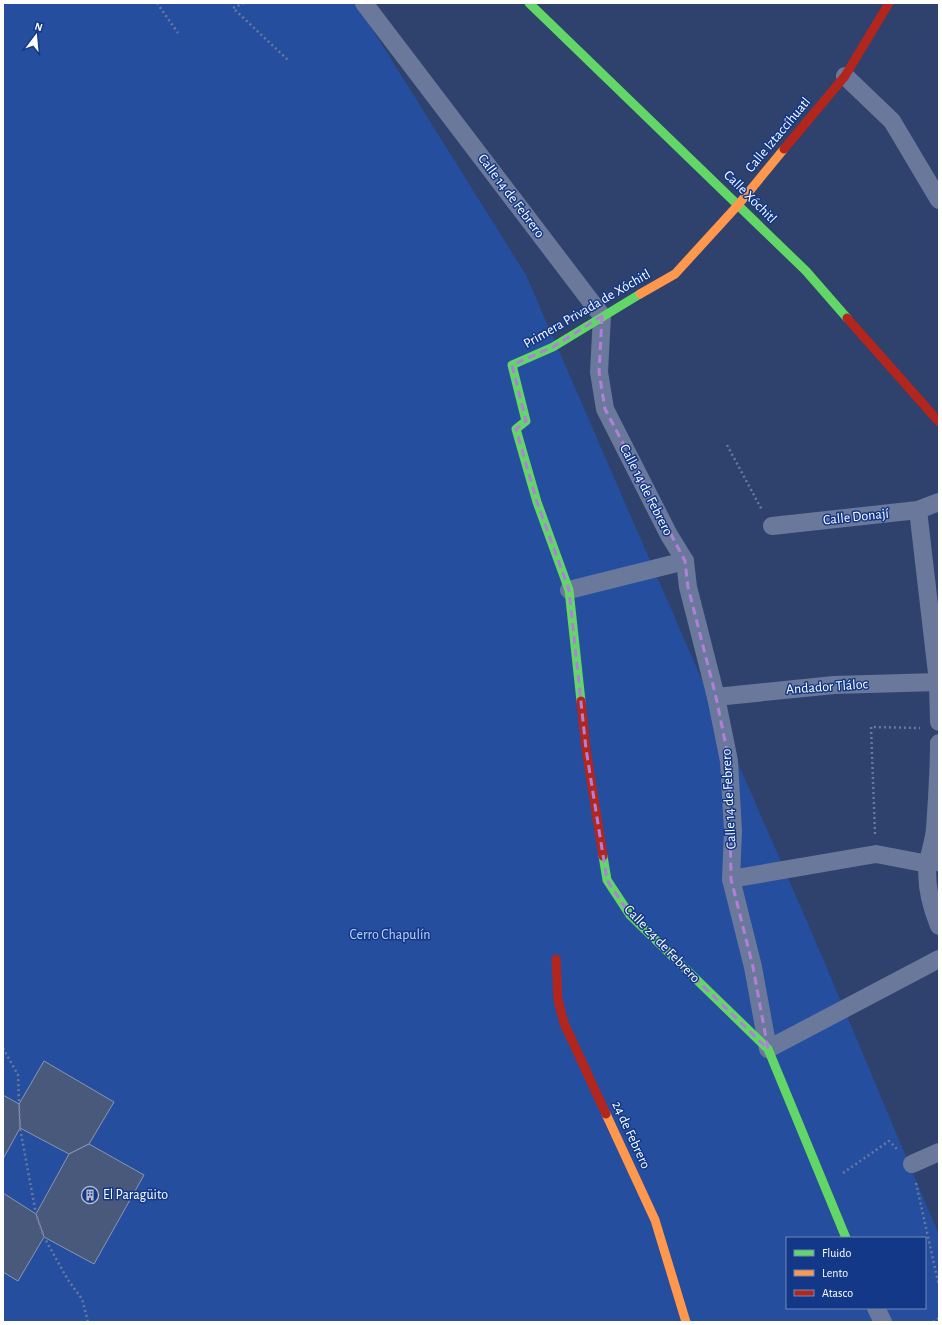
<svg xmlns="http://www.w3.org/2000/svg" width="942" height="1325" font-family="'Alegreya Sans',sans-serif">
  <rect width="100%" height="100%" fill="#2e426d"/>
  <path fill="#264e9f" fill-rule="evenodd" d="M3 3H356L526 275 818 947 939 1235V1322H3ZM787 1238H925V1308H787Z"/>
  <g fill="#48597c" stroke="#8896b1">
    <path d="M44 1061 114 1102 89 1144 69 1154 20 1128 19 1104Z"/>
    <path d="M3 1095 19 1104 20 1128 3 1159Z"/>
    <path d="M89 1144 144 1175 94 1264 44 1237 36 1214 69 1154Z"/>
    <path d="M3 1193 36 1214 44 1237 18 1281 3 1272Z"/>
  </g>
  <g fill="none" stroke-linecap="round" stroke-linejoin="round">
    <g stroke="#6a799b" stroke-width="2.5" stroke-dasharray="2 3" stroke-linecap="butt">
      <path d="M157 3 178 33"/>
      <path d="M244 3 233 8 289 61"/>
      <path d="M727 445 762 510"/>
      <path d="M875 834 871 727 920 728"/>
      <path d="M3 1048 18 1075 20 1128 36 1214 44 1237 68 1280 82 1299 88 1322"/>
      <path d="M843 1173 889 1141 898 1150"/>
      <path d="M916 1183 939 1286"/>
      <path d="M933 1322 939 1318"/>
    </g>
    <g stroke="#6a799b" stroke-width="18">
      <path d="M364 3 602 316 599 372 605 409 669 535 685 561 688 587 716 697 729 761 733 831 731 879 753 967 768 1049 939 959"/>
      <path d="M845 76 892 121 939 200"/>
      <path d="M918 510 938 682 939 722"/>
      <path d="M772 526 918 510 939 502"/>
      <path d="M569 590 685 561"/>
      <path d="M716 697 834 685 938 682"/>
      <path d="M939 743C939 772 937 800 935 829 934 840 930 851 928 863 925 884 931 906 939 926"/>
      <path d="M731 879 876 854 928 864 939 861"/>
      <path d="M912 1164 939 1152"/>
      <path d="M876 1308 883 1322"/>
    </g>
    <g stroke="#63d668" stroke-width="9">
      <path d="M529 3 806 271 847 318"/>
      <path d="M581 701 569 590 537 502 516 429 526 421 512 365 553 347 640 294"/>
      <path d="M603 856 607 880 630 915 768 1049 846 1238"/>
    </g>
    <g stroke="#ff974d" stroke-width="9">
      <path d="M640 294 675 274 738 205 784 149"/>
      <path d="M606 1114 655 1220 686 1322"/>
    </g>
    <g stroke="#b3261e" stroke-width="9">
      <path d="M784 149 845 76 889 3"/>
      <path d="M847 318 939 422"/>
      <path d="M581 701 586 749 603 856"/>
      <path d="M556 959 558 1000 564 1023 606 1114"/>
    </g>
  </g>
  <path fill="none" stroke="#b080d9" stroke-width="3" stroke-dasharray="8 5" stroke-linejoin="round" d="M602 316 599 372 605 409 685 561 688 587 716 697 729 761 731 879 753 967 768 1049 630 915 607 880 586 749 569 590 537 502 516 429 526 421 512 365 553 347Z"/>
  <defs>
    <g id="building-ring" transform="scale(0.9)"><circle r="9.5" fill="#133888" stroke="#b6bdcc" stroke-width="1.5"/><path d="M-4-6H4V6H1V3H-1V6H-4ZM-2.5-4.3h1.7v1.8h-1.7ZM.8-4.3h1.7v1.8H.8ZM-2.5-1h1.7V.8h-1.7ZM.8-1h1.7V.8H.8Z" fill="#b6bdcc"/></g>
  </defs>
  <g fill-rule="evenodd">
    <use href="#building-ring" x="90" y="1195"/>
  </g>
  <g text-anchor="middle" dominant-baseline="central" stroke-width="3" stroke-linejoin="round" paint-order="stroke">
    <g font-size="14" fill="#fff" stroke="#133888">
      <text transform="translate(778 135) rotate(-50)">Calle Iztaccíhuatl</text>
      <text transform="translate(511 196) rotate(53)">Calle 14 de Febrero</text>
      <text transform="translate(750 197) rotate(45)">Calle Xóchitl</text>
      <text transform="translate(587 309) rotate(-30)">Primera Privada de Xóchitl</text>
      <text transform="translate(646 490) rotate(63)">Calle 14 de Febrero</text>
      <text transform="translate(856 517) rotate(-6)">Calle Donají</text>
      <text transform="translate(827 687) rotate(-4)">Andador Tláloc</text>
      <text transform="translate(729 799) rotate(-93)">Calle 14 de Febrero</text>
      <text transform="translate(662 944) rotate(46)">Calle 24 de Febrero</text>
      <text transform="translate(631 1135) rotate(65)">24 de Febrero</text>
    </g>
    <g font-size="14" fill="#bfd3fb" stroke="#133888">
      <text x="390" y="935">Cerro Chapulín</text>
    </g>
    <g font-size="14" fill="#fff" stroke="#133888" text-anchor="start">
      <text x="103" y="1195">El Paragüito</text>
    </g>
  </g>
  <rect width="942" height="1325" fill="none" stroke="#ffffff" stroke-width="8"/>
  <rect x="786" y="1237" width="140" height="72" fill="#133888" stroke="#7188b8"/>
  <rect x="794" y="1250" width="20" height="6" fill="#63d668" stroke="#7188b8"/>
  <text x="822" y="1257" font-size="12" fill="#ffffff">Fluido</text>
  <rect x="794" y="1270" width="20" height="6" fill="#ff974d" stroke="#7188b8"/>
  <text x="822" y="1277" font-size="12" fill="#ffffff">Lento</text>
  <rect x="794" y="1290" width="20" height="6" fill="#b3261e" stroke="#7188b8"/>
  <text x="822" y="1297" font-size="12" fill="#ffffff">Atasco</text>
  <g transform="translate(36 36) rotate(16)" stroke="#133888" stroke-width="3" paint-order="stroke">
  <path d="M0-3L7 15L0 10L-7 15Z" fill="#ffffff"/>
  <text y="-6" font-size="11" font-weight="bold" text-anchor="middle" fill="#ffffff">N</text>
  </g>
</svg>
